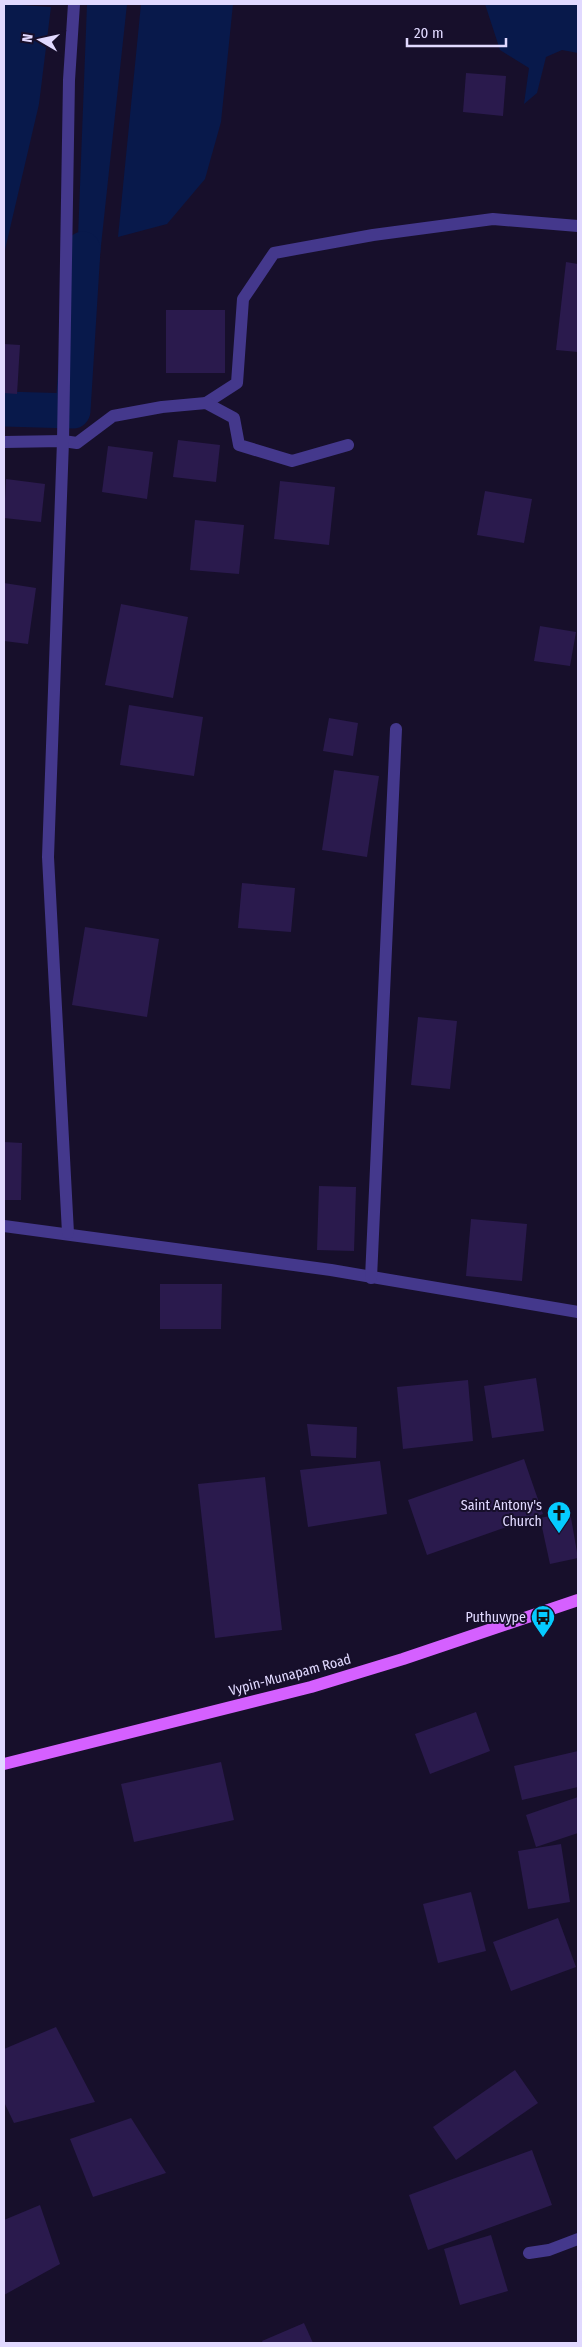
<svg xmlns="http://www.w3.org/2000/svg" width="582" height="2347" font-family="'Fira Sans Condensed',sans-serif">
  <rect width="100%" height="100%" fill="#170f2b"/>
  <g fill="#08194b">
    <path d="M4 4 51 7 39 104 4 254Z"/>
    <path d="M87 4H127L93 320 76 290Z"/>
    <path d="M141 4H233L221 122 205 179 167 224 118 237Z"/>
    <path d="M485 4H578V53L562 50 546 57 537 93 524 104 529 68 500 50Z"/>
  </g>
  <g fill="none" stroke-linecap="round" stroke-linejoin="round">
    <path stroke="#08194b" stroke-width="35" d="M4 409 73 411 83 249"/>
  </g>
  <g fill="#2a1a4d">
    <path d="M466 73 506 76 503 116 463 112Z"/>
    <path d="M566 262 578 264V352L556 350Z"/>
    <rect x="166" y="310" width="59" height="63"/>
    <path d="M4 344 20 345 17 394 4 393Z"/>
    <path d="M178 440 220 445 216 482 173 477Z"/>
    <path d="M108 446 153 452 147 499 102 492Z"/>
    <path d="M6 479 45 484 41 522 4 518Z"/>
    <path d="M280 481 335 487 329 545 274 539Z"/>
    <path d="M485 491 532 499 524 543 477 535Z"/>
    <path d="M195 520 244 525 239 574 190 570Z"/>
    <path d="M4 583 36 588 28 644 4 641Z"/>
    <path d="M121 604 188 617 173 698 105 685Z"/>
    <path d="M540 626 576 632 570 666 534 661Z"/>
    <path d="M129 705 203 717 194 776 120 765Z"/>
    <path d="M329 718 358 723 353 756 323 751Z"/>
    <path d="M334 770 379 776 367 857 322 850Z"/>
    <path d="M242 883 295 888 291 932 238 928Z"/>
    <path d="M85 927 159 939 147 1017 72 1005Z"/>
    <path d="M418 1017 457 1021 450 1089 411 1085Z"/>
    <path d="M4 1142 22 1143 21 1200H4Z"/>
    <path d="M319 1186 356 1187 354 1251 317 1250Z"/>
    <path d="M471 1219 527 1224 522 1281 466 1276Z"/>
    <path d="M160 1284H222L221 1329H160Z"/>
    <path d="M536 1378 544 1431 492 1438 484 1386Z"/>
    <path d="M468 1380 473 1441 403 1449 397 1387Z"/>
    <path d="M307 1424 357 1427 356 1458 311 1456Z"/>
    <path d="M524 1459 543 1514 427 1555 408 1500Z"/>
    <path d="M380 1461 387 1514 308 1527 300 1470Z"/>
    <path d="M265 1477 282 1630 215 1638 198 1484Z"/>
    <path d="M570 1512 578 1558 550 1564 540 1518Z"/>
    <path d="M476 1712 490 1751 430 1774 415 1734Z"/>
    <path d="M578 1751V1787L522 1800 514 1766Z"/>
    <path d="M221 1762 234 1820 134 1842 121 1784Z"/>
    <path d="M578 1797V1833L536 1847 526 1815Z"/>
    <path d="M561 1844 570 1902 528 1909 518 1851Z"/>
    <path d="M471 1892 486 1951 438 1963 423 1904Z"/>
    <path d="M558 1918 576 1967 511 1991 493 1942Z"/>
    <path d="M56 2027 95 2102 14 2123 4 2102V2049Z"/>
    <path d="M515 2070 538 2103 456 2160 433 2127Z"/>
    <path d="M131 2118 166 2173 93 2197 70 2139Z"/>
    <path d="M532 2150 552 2205 428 2250 409 2195Z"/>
    <path d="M40 2205 60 2264 4 2295V2220Z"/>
    <path d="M491 2235 508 2291 460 2305 444 2249Z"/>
    <path d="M304 2323 313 2343H263L262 2341Z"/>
  </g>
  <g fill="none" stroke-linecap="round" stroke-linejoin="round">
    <g stroke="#44388c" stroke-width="12">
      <path d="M206 403 237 383 243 299 274 253 373 235 493 219 578 226"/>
      <path d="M4 442 63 441 77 443 113 416 162 407 206 403 234 418 239 445 292 461 348 445"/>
      <path d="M4 1226 331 1270 578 1312"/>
      <path d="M68 1233 48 857 63 441 69 80 74 4"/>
      <path d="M371 1278 396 729"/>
      <path d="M529 2253 549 2250 578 2239"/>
    </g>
    <path stroke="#d560ff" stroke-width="12" d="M4 1764 311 1687 403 1659 578 1600"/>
  </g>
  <defs>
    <g id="church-pin" transform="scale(1.25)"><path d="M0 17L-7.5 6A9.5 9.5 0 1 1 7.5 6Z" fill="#05cbff" stroke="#170f2b"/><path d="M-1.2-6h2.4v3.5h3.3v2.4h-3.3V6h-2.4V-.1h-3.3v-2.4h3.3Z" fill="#111"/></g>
    <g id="bus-pin" transform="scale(1.25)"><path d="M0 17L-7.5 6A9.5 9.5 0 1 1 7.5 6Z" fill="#05cbff" stroke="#170f2b"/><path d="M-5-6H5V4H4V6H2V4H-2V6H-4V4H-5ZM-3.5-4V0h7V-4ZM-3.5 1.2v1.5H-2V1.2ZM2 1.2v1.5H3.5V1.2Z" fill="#111"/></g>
  </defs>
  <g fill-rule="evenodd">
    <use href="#church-pin" x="559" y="1513"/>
    <use href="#bus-pin" x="543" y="1617"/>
  </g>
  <g text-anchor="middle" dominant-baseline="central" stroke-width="4" stroke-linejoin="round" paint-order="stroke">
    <g font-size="14" fill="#e1d9ff" stroke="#170f2b" text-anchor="end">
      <text x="542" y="1505">Saint Antony's<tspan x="542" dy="16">Church</tspan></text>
      <text x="526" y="1617">Puthuvype</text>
    </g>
    <g font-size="14" fill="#e1d9ff" stroke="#170f2b">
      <text transform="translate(290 1675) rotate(-15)">Vypin-Munapam Road</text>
    </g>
  </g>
  <rect width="582" height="2347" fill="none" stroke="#e1d9ff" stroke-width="10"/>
  <g transform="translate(40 40) rotate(279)" stroke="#170f2b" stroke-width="4" paint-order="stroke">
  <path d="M0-4L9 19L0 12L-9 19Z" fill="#e1d9ff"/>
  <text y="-8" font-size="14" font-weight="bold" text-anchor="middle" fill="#e1d9ff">N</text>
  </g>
  <path d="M407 38v8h99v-8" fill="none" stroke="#e1d9ff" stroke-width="2.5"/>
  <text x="414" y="38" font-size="15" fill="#e1d9ff" stroke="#170f2b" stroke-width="4" paint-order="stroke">20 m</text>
</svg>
